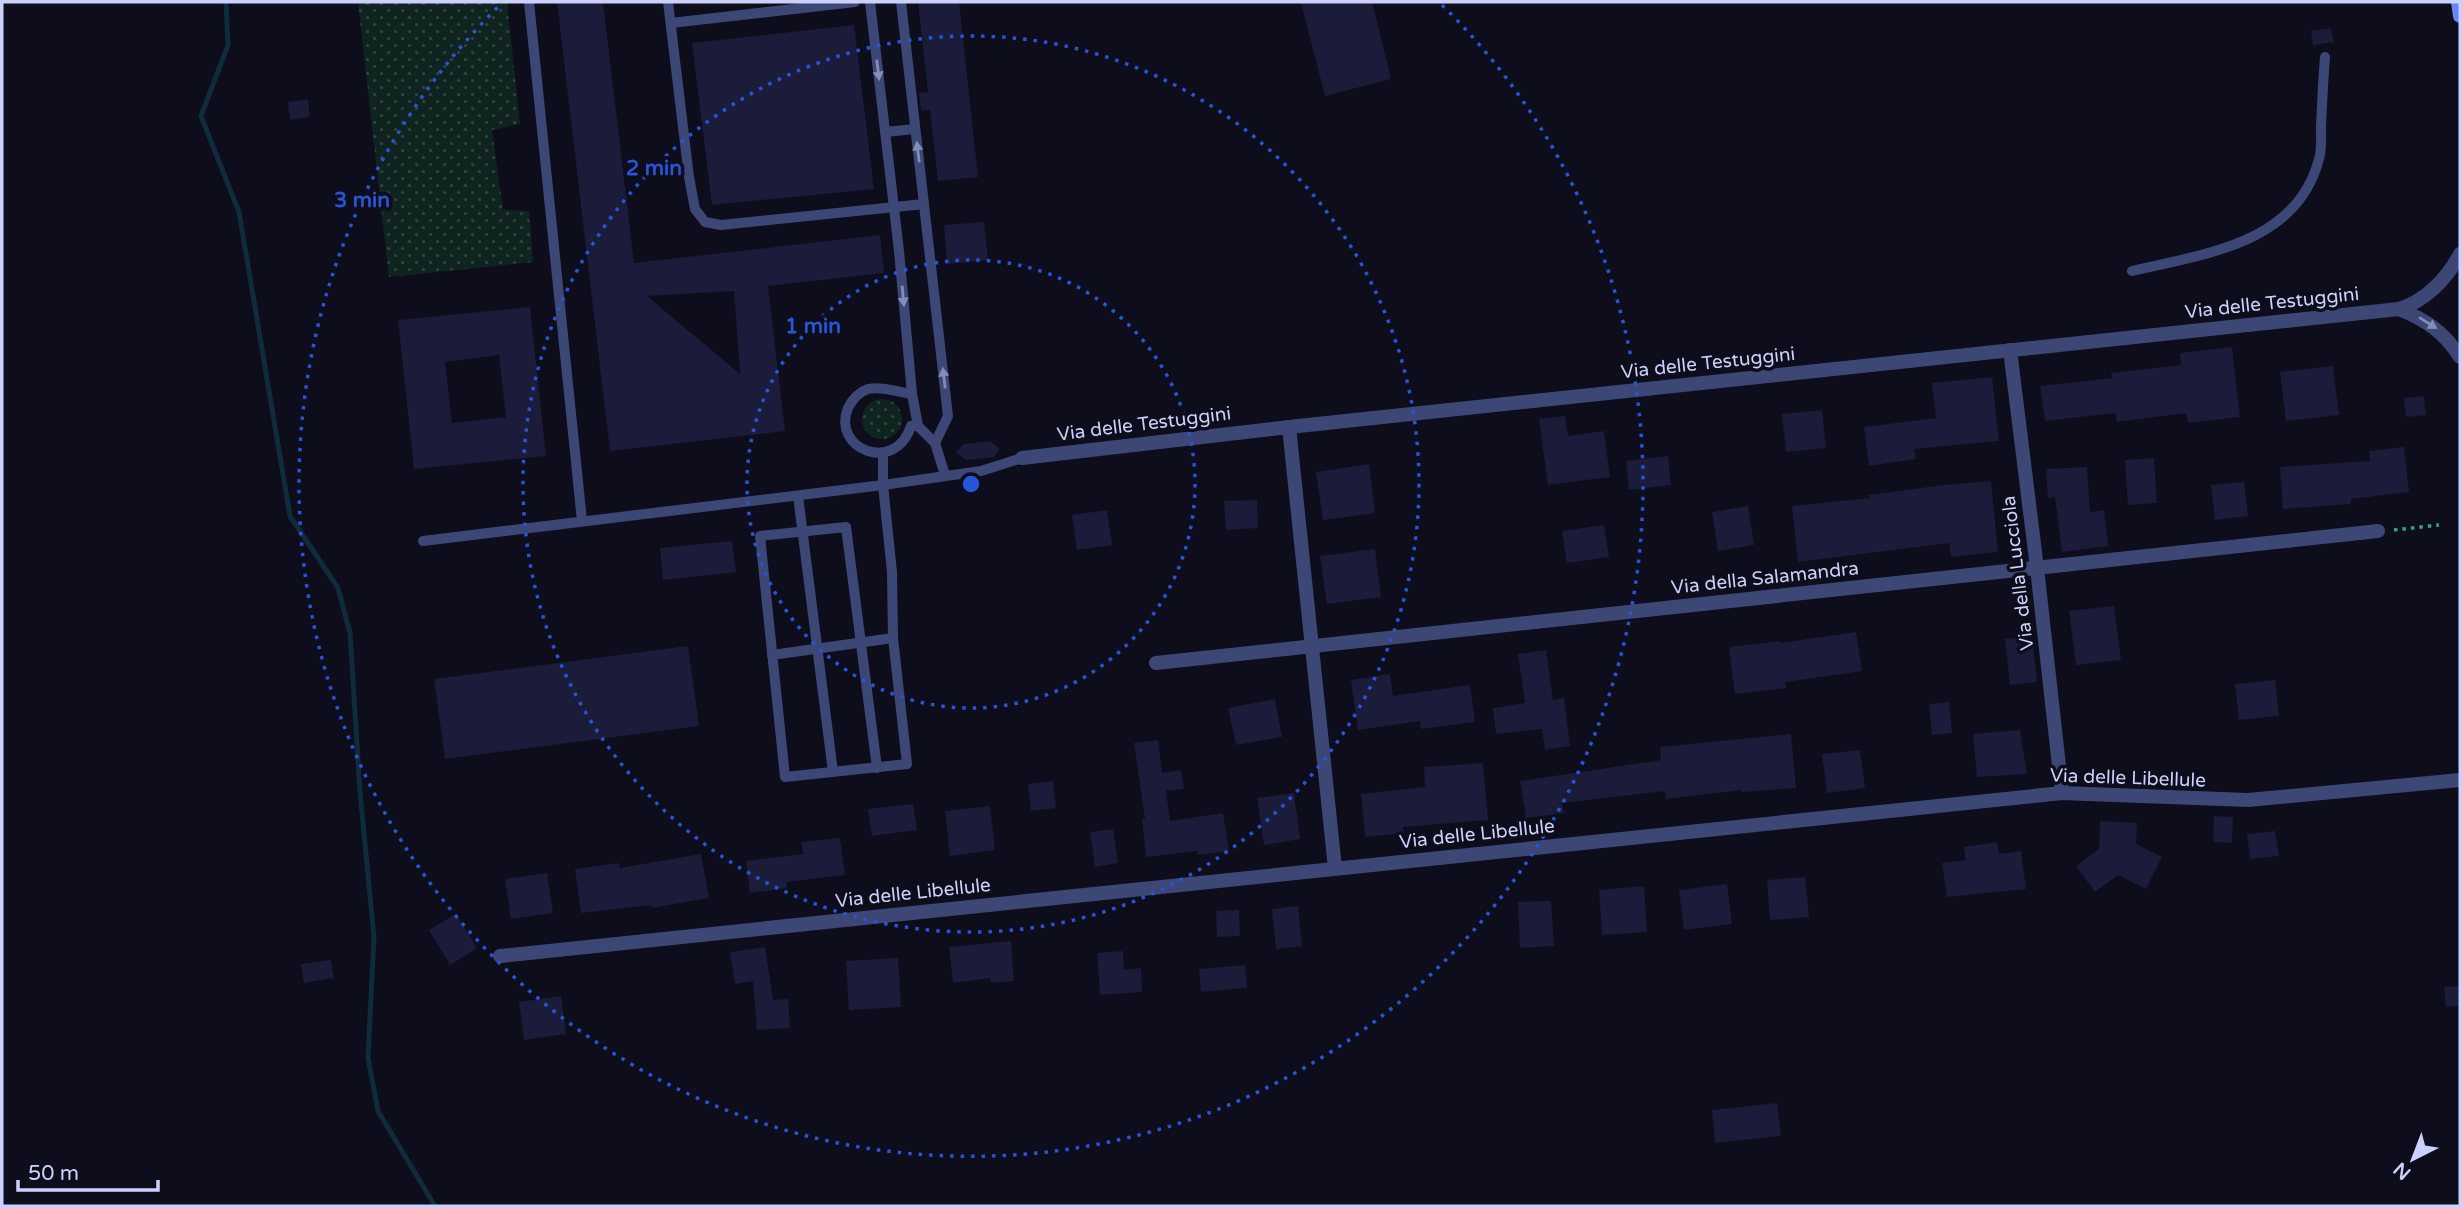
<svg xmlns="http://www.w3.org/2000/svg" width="2462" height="1208" font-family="'Varela Round',sans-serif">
  <defs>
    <pattern id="grass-dots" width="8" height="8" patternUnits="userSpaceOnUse" patternTransform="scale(1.75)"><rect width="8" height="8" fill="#10241f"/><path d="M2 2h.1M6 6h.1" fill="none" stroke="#314340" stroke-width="1.8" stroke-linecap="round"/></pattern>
  </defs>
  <rect width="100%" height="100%" fill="#0d0d1b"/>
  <g fill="url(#grass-dots)">
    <path d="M358 2H507L520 124 492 130 503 210 529 211 533 262 389 277Z"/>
    <circle cx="882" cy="419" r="20"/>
  </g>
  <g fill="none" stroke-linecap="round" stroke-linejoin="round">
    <path stroke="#0f2b3c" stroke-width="5" d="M226 2 228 45 201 116 239 212 290 516 338 588 350 633 360 792 374 937 368 1058 378 1111 435 1206"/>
  </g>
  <g fill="#1b1b3a" fill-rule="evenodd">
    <path d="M557 2H603L634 263 880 235 884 273 768 286 785 431 610 451ZM734 291 740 374 647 296Z"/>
    <path d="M918 2H959L978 177 938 181 930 110 921 111 919 93 928 92Z"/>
    <path d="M1301 2H1372L1391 79 1325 96Z"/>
    <path d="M854 25 874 189 712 205 692 43Z"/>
    <path d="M2331 28 2334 42 2313 45 2311 31Z"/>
    <path d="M308 99 310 117 290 120 288 102Z"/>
    <path d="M984 222 988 260 947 264 944 225Z"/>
    <path d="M530 307 546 456 414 469 398 320ZM499 355 506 417 452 423 445 362Z"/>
    <path d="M2232 347 2240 417 2188 423 2186 413 2117 422 2116 413 2045 421 2040 386 2112 378 2111 373 2181 365 2180 353Z"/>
    <path d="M2333 366 2339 415 2286 421 2280 372Z"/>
    <path d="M1992 377 1999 441 1914 449 1916 459 1869 466 1864 427 1936 418 1932 383Z"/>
    <path d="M2424 396 2426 415 2406 417 2404 398Z"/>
    <path d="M1822 410 1826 448 1786 452 1782 414Z"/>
    <path d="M1565 416 1568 436 1604 431 1610 477 1548 485 1539 419Z"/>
    <path d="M990 441 1000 449 994 457 966 460 956 452 964 444Z"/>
    <path d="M2404 447 2409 492 2351 499V504L2283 509 2280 467 2370 461 2369 451Z"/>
    <path d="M1668 456 1671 485 1629 490 1626 461Z"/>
    <path d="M2154 458 2157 503 2128 505 2125 460Z"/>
    <path d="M1369 464 1375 513 1323 520 1316 472Z"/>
    <path d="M2087 467 2090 512 2104 510 2108 546 2062 552 2055 497 2048 498 2046 469Z"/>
    <path d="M1991 481 1998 552 1951 557 1949 543 1798 562 1792 506 1870 498 1869 495 1944 485Z"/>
    <path d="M2244 482 2248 516 2215 520 2211 485Z"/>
    <path d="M1257 500 1258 528 1226 530 1224 501Z"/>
    <path d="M1748 506 1754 545 1718 551 1712 512Z"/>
    <path d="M1107 510 1112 545 1077 550 1072 515Z"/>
    <path d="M1604 525 1609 557 1567 563 1562 531Z"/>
    <path d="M732 541 736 572 663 580 660 548Z"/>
    <path d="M1375 549 1381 597 1327 604 1320 556Z"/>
    <path d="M2114 606 2121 660 2076 665 2069 611Z"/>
    <path d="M1856 632 1862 671 1785 682 1786 688 1735 694 1729 647 1780 641 1781 643Z"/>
    <path d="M2032 637 2037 682 2010 685 2005 639Z"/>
    <path d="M688 646 699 726 445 759 434 679Z"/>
    <path d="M1546 650 1553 700 1564 698 1570 746 1545 750 1542 729 1496 734 1493 708 1525 703 1518 654Z"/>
    <path d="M1390 674 1393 696 1470 685 1475 722 1421 729 1420 721 1358 730 1351 680Z"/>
    <path d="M2275 680 2279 716 2239 720 2235 684Z"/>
    <path d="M1275 699 1282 737 1236 745 1228 708Z"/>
    <path d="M1949 702 1952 733 1932 735 1929 704Z"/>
    <path d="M2020 730 2027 774 1977 777 1973 734Z"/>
    <path d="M1791 734 1796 788 1742 792V790L1666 799 1665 791 1562 803 1564 813 1526 818 1520 781 1661 760 1660 747Z"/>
    <path d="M1158 740 1162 773 1181 770 1184 789 1166 791 1170 821 1223 813 1229 851 1198 855V851L1146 857 1142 819H1145L1134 743Z"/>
    <path d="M1860 750 1865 788 1827 793 1822 754Z"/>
    <path d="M1483 763 1488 820 1403 827 1404 833 1365 837 1361 794 1425 787 1424 767Z"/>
    <path d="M1053 781 1056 808 1031 811 1028 784Z"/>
    <path d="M1294 793 1300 839 1264 845 1257 798Z"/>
    <path d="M913 804 917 830 872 836 868 809Z"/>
    <path d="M990 806 995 850 950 856 945 811Z"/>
    <path d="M2214 816 2233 817 2232 843 2213 842Z"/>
    <path d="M2100 821 2137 823 2136 844 2162 857 2146 889 2118 875 2095 892 2076 866 2099 849Z"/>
    <path d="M1113 829 1118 863 1095 867 1090 832Z"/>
    <path d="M2275 831 2279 856 2250 859 2247 834Z"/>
    <path d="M840 838 845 875 786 882 787 888 750 893 746 861 803 854 801 842Z"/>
    <path d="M1997 842 1999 854 2021 851 2026 889 1947 897 1942 863 1966 860 1964 847Z"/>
    <path d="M701 854 709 898 652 908 651 905 581 913 575 869 619 863 620 868Z"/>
    <path d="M547 873 553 913 511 919 505 879Z"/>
    <path d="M1805 877 1809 917 1770 920 1767 880Z"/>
    <path d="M1727 884 1732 924 1684 930 1679 890Z"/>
    <path d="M1644 886 1647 932 1602 935 1599 890Z"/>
    <path d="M1551 901 1554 946 1520 948 1518 902Z"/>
    <path d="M1298 906 1302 946 1276 949 1272 909Z"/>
    <path d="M1239 910 1240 936 1217 937 1216 911Z"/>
    <path d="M456 914 477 948 450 965 429 930Z"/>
    <path d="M1011 941 1014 981 991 983 990 978 953 983 949 947Z"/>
    <path d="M765 947 773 1000 788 999 790 1028 757 1030 753 981 735 984 730 952Z"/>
    <path d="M1123 951 1124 970 1141 968 1142 992 1100 995 1097 953Z"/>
    <path d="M898 958 901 1007 849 1010 846 961Z"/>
    <path d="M331 960 334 978 304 983 301 964Z"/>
    <path d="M1245 965 1247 988 1201 992 1199 969Z"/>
    <path d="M2460 986V1006L2446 1007 2444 987Z"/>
    <path d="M561 996 566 1034 524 1040 519 1002Z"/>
    <path d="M1777 1103 1781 1136 1715 1143 1712 1110Z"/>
  </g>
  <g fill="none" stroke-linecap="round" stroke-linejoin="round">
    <path stroke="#37a284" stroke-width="3.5" stroke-dasharray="3.5 5" stroke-linecap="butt" d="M2394 530 2439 525"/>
    <g stroke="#3c4776" stroke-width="10">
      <path d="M529 2 582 521"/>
      <path d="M668 2 689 177 695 209 705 222 721 225 924 204"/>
      <path d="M870 2 899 251 912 394 918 426 935 443 945 475"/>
      <path d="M901 2 948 416 935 443"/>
      <path d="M671 23 855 2"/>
      <path d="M885 132 915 129"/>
      <path d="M2132 271C2204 254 2297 244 2319 159 2322 149 2321 138 2321 127 2322 104 2323 81 2325 57"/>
      <path d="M912 394C899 392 880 386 868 389 859 392 852 400 848 408 831 449 895 475 911 426H918"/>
      <path d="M798 496 833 772"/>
      <path d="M423 541 883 485 981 471 1022 458"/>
      <path d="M772 655 893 638"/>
      <path d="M877 768 846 527 760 536 785 777 907 764 893 638 892 572 883 485V453"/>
    </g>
    <g stroke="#3c4776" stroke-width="14">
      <path d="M2460 254C2447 279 2425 301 2399 309 2426 320 2444 332 2460 357"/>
      <path d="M2010 350 2037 568 2062 793"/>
      <path d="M1289 427 1335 868"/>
      <path d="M1022 458 1289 427 2399 309"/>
      <path d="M1156 663 2378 531"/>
      <path d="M500 956 2062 793 2248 800 2460 780"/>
    </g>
    <path stroke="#6b86f1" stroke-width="14" d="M2458 2 2460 16"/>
  </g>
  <defs><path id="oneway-solid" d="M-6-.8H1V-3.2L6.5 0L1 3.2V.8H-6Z" transform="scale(1.75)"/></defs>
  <g fill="#848cb8">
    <use href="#oneway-solid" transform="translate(878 70) rotate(83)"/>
    <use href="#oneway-solid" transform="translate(918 152) rotate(-97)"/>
    <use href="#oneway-solid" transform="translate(903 296) rotate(85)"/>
    <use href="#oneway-solid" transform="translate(2428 323) rotate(32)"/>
    <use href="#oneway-solid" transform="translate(944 378) rotate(-97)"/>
  </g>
  <g fill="none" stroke="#2655da" stroke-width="3.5" stroke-dasharray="3.5 7">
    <circle cx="971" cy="484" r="224"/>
    <circle cx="971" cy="484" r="448"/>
    <path d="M1442 5A672 672 0 1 1 500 5"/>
  </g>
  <g text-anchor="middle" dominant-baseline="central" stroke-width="7" stroke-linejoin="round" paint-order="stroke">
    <g font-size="19" fill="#cbd1fa" stroke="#0d0d1b">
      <text transform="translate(2272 303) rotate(-6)">Via delle Testuggini</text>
      <text transform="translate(1708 363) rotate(-6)">Via delle Testuggini</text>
      <text transform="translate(1144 424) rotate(-7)">Via delle Testuggini</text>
      <text transform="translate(2018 573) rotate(-97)">Via della Lucciola</text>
      <text transform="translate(1765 578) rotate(-6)">Via della Salamandra</text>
      <text transform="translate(2128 778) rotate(2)">Via delle Libellule</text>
      <text transform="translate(1477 834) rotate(-6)">Via delle Libellule</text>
      <text transform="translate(913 893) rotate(-6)">Via delle Libellule</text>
    </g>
  </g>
  <circle cx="971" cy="484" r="10" fill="#2655da" stroke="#0d0d1b" stroke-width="3.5"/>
  <g font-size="21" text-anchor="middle" font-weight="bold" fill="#2655da" stroke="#0d0d1b" stroke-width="7" stroke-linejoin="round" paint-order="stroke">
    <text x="654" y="175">2 min</text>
    <text x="362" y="207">3 min</text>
    <text x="813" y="333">1 min</text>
  </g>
  <rect width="2462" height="1208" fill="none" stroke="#cbd1fa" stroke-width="7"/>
  <g transform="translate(2413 1159) rotate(222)" stroke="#0d0d1b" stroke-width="5" paint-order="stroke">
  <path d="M0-5L12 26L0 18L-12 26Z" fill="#cbd1fa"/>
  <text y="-10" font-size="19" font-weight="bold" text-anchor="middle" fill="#cbd1fa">N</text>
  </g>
  <path d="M18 1180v10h140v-10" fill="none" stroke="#cbd1fa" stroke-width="3.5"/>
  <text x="28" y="1180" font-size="21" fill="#cbd1fa" stroke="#0d0d1b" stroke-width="5" paint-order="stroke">50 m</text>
</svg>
